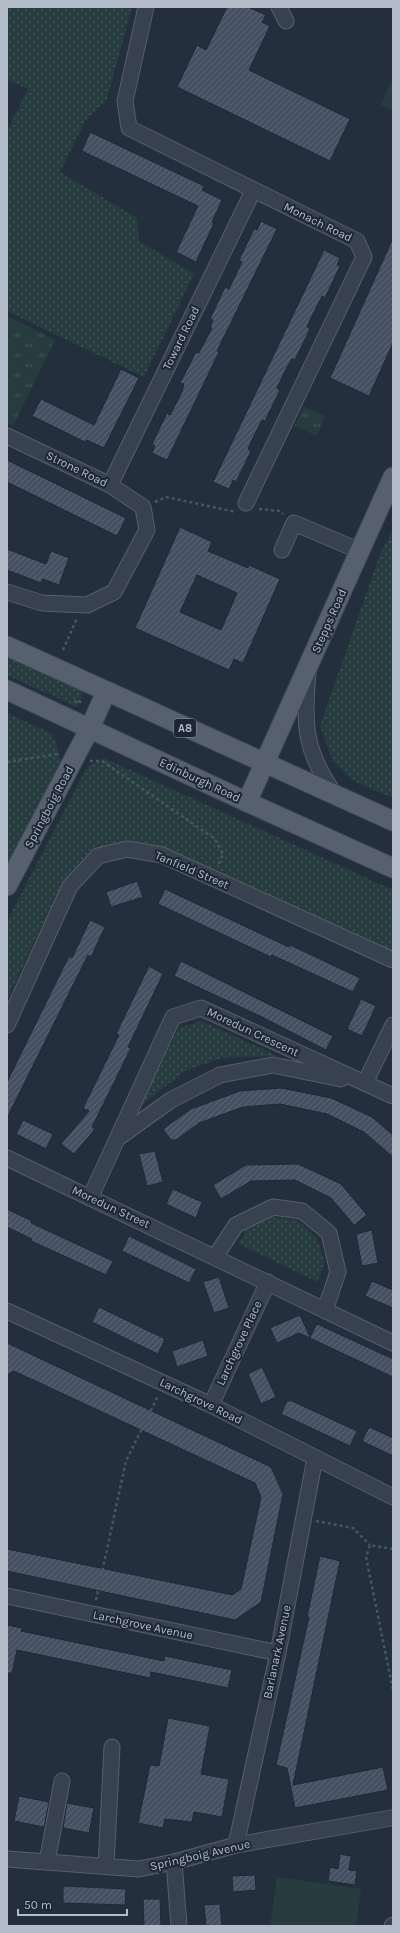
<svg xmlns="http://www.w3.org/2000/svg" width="400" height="1933" font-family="Karla,sans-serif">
  <defs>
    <pattern id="grass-dots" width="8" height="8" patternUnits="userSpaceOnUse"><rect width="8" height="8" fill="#263c3f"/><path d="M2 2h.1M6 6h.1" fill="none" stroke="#435659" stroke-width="1.8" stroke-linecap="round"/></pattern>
    <pattern id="park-tufts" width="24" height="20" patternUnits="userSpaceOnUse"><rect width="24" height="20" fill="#263c3f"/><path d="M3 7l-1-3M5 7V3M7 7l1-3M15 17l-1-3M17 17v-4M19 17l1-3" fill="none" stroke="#435659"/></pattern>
    <pattern id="building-hatch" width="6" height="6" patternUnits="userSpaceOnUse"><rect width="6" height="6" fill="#455162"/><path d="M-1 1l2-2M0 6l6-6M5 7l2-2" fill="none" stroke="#5d6877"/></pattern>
  </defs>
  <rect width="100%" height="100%" fill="#242f3e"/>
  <g fill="url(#grass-dots)">
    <path d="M7 7H132L107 99 86 120 60 172 137 218 139 241 194 274 144 377 7 311V131L28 89 7 80Z"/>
    <path d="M393 531V798L354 781 333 761 320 726 381 551Z"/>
    <path d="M7 655 85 689 77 707 7 675Z"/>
    <path d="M7 713 53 734 61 760 7 866Z"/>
    <path d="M104 758 393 890V953L164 848 125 841 91 850 63 881 7 1000V921L87 767Z"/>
    <path d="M201 1021 278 1056 221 1058 185 1071 139 1107 179 1028Z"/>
    <path d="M270 1217 297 1220 317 1238 325 1263 317 1282 239 1244 246 1230Z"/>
  </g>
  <g fill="url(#park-tufts)">
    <path d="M7 316 55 340 13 426 7 423Z"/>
    <path d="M304 407 325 416 317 436 295 426Z"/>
  </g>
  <g fill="#263c3f">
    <path d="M393 77V111L381 105Z"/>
    <path d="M277 1877 361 1889 356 1926H270Z"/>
  </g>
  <g fill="url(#building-hatch)" stroke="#1f2835" fill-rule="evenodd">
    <path d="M227 7H248L266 15 262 22 270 26 249 70 350 119 330 161 177 87 197 45 206 50Z"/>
    <path d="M90 132 204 186 202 190 222 200 212 222 214 223 196 262 176 252 198 206 82 151Z"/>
    <path d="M261 221 277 229 217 351 219 352 167 460 152 453 155 446 152 444 167 413 170 415 182 392 184 384 180 383 196 352 199 353 212 328 210 327 213 320 210 319 225 287 229 289 242 262 239 260 254 229 257 230Z"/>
    <path d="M393 238V343L369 396 330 378Z"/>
    <path d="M324 250 340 258 337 265 340 266 325 298 322 296 310 320 307 327 310 329 295 360 292 359 287 367 277 388 280 390 265 421 262 420 251 442 248 449 251 451 236 482 233 480 229 489 213 482Z"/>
    <path d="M121 369 139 378 104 448 87 440 85 442 32 416 41 399 94 425Z"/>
    <path d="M7 460 126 518 117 536 7 482Z"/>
    <path d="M180 527 212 542 208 551 248 568 249 565 280 579 243 663 234 659 229 670 135 628ZM197 575 237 593 221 630 180 612Z"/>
    <path d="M7 549 46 564 51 551 69 558 59 585 43 579 41 583 7 570Z"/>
    <path d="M137 881 143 897 111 907 106 892Z"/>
    <path d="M165 889 289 947 290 945 360 978 353 992 272 955 271 957 226 936 158 904Z"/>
    <path d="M90 920 105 927 91 957 88 955 7 1118V1082L69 956 72 958Z"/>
    <path d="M181 961 333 1036 326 1050 260 1016 174 976Z"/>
    <path d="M149 966 163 974 128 1047 131 1048 92 1127 95 1129 74 1154 61 1144 89 1111 83 1108 119 1035 116 1034Z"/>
    <path d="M361 999 376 1006 362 1036 347 1029Z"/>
    <path d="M281 1088 331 1098 372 1117 393 1135V1157L364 1132 327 1114 280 1104 243 1107 199 1123 176 1140H171L163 1129 191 1109 240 1091Z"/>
    <path d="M23 1120 53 1134 46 1149 16 1134Z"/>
    <path d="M155 1151 163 1182 147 1186 139 1154Z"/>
    <path d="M298 1164 341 1184 367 1215 354 1225 331 1198 295 1180 251 1181 221 1199 213 1185 246 1165Z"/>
    <path d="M173 1189 202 1202 196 1218 166 1204Z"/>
    <path d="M7 1209 32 1221 31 1223 113 1261 106 1275 31 1241 32 1239 7 1227Z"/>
    <path d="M372 1230 378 1263 362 1266 356 1234Z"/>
    <path d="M129 1236 196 1269 189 1283 122 1251Z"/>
    <path d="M219 1277 229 1308 214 1313 203 1282Z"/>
    <path d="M372 1281 393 1290V1308L365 1296Z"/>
    <path d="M99 1307 165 1339 158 1354 92 1322Z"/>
    <path d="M300 1315 310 1337 317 1324 393 1359V1377L299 1333 277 1343 270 1328Z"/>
    <path d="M203 1340 208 1356 177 1367 172 1351Z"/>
    <path d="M7 1343 271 1467 283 1494 261 1602 235 1620 7 1571V1549L233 1595 241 1589 261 1497 255 1483 14 1371 7 1375Z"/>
    <path d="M262 1367 276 1397 261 1404 248 1374Z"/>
    <path d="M287 1401H292L357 1431 350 1446 281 1414Z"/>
    <path d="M369 1427 393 1438V1456L362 1441Z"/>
    <path d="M320 1556 340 1561 293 1785 383 1767 388 1790 295 1808 287 1768 276 1765 309 1617H307Z"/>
    <path d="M7 1625 22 1628 21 1631 164 1661 165 1656 232 1670 228 1688 151 1672 150 1678 17 1650 12 1673H7Z"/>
    <path d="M168 1718 210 1726 201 1774 229 1779 222 1817 194 1812 192 1822 165 1819 163 1828 138 1823 150 1765 159 1766Z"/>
    <path d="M19 1796 49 1802 44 1827 14 1821Z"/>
    <path d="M67 1803 94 1808 89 1833 63 1828Z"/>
    <path d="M340 1854 351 1856 349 1870 357 1871 355 1885 328 1881 330 1867 338 1869Z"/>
    <path d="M255 1875 256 1890 233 1892 232 1876Z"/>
    <path d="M63 1886 126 1889 125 1905 63 1903Z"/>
    <path d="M143 1899H160L161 1926H144Z"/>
    <path d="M220 1904 222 1926H206L204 1905Z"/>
  </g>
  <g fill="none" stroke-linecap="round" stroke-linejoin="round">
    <g stroke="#565f6c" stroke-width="17">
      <g id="minor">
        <path d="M146 7 125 101 129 128 357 241 364 257 246 503"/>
        <path d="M279 7 286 21"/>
        <path d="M7 436 110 485 143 507 147 530 114 592 87 605 42 603 7 592"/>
        <path d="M110 485 253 191"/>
        <path d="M282 550 294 523 360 551"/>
        <path d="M308 674C303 725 305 753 336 796"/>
        <path d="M7 1025 70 886 98 856 127 849 162 855 393 960"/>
        <path d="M365 1083 393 1025"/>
        <path d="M118 1138 171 1100 220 1075 273 1065 341 1079"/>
        <path d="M7 1158 393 1343"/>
        <path d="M90 1198 173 1017 201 1008 393 1096"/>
        <path d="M215 1257 236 1225 273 1207 302 1211 329 1233 338 1272 325 1310"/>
        <path d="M7 1311 211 1405 393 1497"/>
        <path d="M211 1405 268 1282"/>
        <path d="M7 1596 278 1653"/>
        <path d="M236 1845 278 1653 315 1458"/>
        <path d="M7 1859 139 1869 174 1862 236 1845 391 1818"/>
        <path d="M47 1862 62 1781"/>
        <path d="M174 1862 179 1926"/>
        <path d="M106 1866 112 1747"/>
        <path d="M392 1926 393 1925"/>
      </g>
    </g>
    <g stroke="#414a57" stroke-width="21">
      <g id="major">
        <path d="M7 646 393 821"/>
        <path d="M7 690 247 802 393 868"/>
        <path d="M247 802 393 477"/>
        <path d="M7 886 90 728 106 692"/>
      </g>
    </g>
    <g stroke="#44595c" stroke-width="2.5" stroke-dasharray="3 3" stroke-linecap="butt">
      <path d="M155 502 166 497 236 512"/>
      <path d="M259 509 280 511 283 514"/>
      <path d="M63 650 77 618"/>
      <path d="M75 703 76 700 83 703"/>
      <path d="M90 761H102L215 839 223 854 218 866"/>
      <path d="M7 762 58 754"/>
      <path d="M316 1521 353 1528 370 1545"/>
      <path d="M393 1549 370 1545 366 1557 393 1690"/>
      <path d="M96 1600 126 1461 158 1396"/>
    </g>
    <use href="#minor" stroke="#38414e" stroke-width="15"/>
    <use href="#major" stroke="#56606e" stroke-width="19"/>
  </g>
  <g text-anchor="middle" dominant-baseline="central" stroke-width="4" stroke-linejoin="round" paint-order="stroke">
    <rect fill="#1d2633" stroke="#878f9c" stroke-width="1" x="174" y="719" width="22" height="18" rx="3"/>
    <g font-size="11" font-weight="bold" fill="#b4bcc9">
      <text x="185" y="728">A8</text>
    </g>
    <g font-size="12" fill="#b4bcc9" stroke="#1d2633">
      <text transform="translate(318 222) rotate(26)">Monach Road</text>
      <text transform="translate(181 338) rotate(-64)">Toward Road</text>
      <text transform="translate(77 469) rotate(26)">Strone Road</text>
      <text transform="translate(329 621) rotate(-66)">Stepps Road</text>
      <text transform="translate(200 780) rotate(25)">Edinburgh Road</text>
      <text transform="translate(49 807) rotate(-62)">Springboig Road</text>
      <text transform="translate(192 870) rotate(23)">Tanfield Street</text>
      <text transform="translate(253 1032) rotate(25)">Moredun Crescent</text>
      <text transform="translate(111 1207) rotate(25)">Moredun Street</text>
      <text transform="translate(239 1343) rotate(-65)">Larchgrove Place</text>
      <text transform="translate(201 1401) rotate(26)">Larchgrove Road</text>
      <text transform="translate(143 1625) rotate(12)">Larchgrove Avenue</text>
      <text transform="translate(277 1652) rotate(-78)">Barlanark Avenue</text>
      <text transform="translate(200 1855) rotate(-13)">Springboig Avenue</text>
    </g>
  </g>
  <rect width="400" height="1933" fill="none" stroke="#b4bcc9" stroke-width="16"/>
  <path d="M18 1909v6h109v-6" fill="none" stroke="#b4bcc9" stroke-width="2"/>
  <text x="24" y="1909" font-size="12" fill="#b4bcc9" stroke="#1d2633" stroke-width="3" paint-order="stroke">50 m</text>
</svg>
